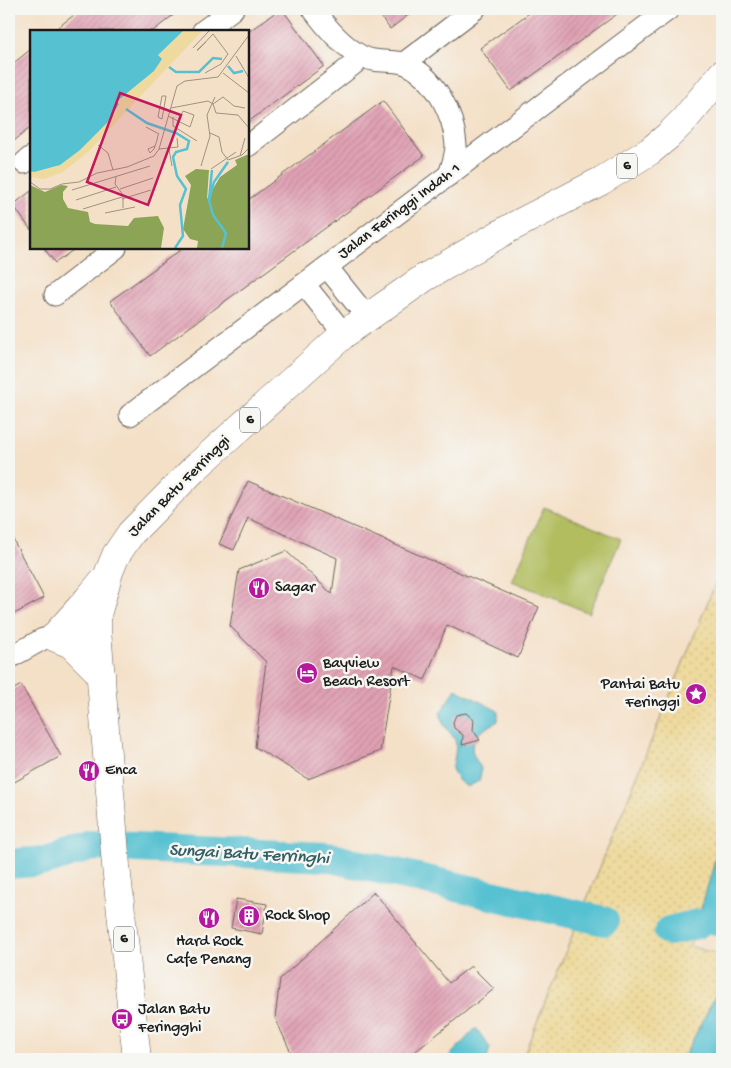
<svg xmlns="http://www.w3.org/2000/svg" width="731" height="1068" font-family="'Gochi Hand',sans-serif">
  <defs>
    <pattern id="sand-dots" width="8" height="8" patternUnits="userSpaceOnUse" patternTransform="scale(1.25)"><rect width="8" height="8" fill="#eeda9e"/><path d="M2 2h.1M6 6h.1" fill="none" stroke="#ccba88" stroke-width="1.8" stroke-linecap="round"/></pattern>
    <pattern id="building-hatch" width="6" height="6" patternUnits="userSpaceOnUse" patternTransform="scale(1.25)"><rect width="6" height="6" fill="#e0a1b4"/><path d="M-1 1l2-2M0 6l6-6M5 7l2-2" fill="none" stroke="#c08a9a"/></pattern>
  </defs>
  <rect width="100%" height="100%" fill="#f6f6f2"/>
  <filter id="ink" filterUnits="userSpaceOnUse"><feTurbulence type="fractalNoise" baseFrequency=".02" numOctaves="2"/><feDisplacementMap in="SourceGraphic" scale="10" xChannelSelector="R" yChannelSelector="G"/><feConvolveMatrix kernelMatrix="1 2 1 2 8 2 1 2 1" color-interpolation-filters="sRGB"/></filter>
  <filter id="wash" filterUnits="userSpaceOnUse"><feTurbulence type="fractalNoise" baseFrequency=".0096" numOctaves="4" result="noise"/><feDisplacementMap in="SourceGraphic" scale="20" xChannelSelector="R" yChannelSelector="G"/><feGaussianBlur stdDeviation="1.12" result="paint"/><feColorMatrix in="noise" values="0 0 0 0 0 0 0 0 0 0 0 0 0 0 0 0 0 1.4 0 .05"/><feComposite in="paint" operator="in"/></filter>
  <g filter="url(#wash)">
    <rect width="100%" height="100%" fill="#f4e0c7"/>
    <path fill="url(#sand-dots)" stroke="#857b5d" d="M722 567V821L715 861 691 946 722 955V983L683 1059H522Z"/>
    <path fill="#b1bd5f" stroke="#666c3e" d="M544 507 621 539 589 613 512 581Z"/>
    <g fill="#56c1d1" stroke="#396e76">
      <path d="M456 689 498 711V721C486 728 466 738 474 756 479 768 484 765 479 781L467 787 458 780 452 769C454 761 458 744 454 738 451 733 446 729 444 725 442 721 442 717 440 713Z"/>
      <path d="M722 821V955L690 946 715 861Z"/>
      <path d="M722 983V1059H683Z"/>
      <path d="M476 1028 490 1048 487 1059H447Z"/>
    </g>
    <path fill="#f4e0c7" d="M694 930 722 937V955L690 946Z"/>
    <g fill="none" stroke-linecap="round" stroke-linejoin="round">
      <g stroke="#56c1d1" stroke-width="30">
        <path d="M9 864 45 861 92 846 327 857 604 921"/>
        <path d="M669 931 697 924"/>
      </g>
    </g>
    <g id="blocks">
      <g fill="url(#building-hatch)">
        <path d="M82 9H181L153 31H53Z"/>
        <path d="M280 9H282L324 66 248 122V32Z"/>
        <path d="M375 9H416L390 29Z"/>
        <path d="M535 9H624L511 91 480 48Z"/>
        <path d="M31 49V127L9 145V67Z"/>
        <path d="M383 101 424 156 150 356 110 301 183 248H248V200Z"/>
        <path d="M31 191V230L13 205Z"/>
        <path d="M44 248H76L55 263Z"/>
        <path d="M248 481 539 607 518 658 447 625 425 680 394 666 380 751 308 779 255 747 266 662 230 626 239 570 286 551 332 594 337 558 248 518 234 550 219 544Z"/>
        <path d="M9 532 44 598 14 614 9 604Z"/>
        <path d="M21 685 61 756 9 785V692Z"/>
        <path d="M466 713 474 720 473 730 480 740 462 745 463 735 454 728 453 722 456 715Z"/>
        <path d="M374 892 449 983 471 966 494 989 406 1059H294L275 1018 280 979Z"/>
        <path d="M236 899 267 904 262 934 231 928Z"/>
      </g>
    </g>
  </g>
  <g filter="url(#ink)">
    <use href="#blocks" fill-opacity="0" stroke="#686158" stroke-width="1"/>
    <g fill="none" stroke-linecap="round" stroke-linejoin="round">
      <g stroke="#686158" stroke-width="23">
        <g id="minor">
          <path d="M313 9C326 27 341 45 361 56 376 64 393 59 406 64 435 77 454 114 456 145 456 156 452 165 449 175"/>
          <path d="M203 31 233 9"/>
          <path d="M404 63 475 9"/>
          <path d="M248 146 363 57"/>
          <path d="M24 163 31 157"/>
          <path d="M327 267 367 317"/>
          <path d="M304 284 344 334"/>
          <path d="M55 295 116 248"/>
          <path d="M130 415 669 9"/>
          <path d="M9 658 43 639 97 630"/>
        </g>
      </g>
      <g stroke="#686158" stroke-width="29">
        <g id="major">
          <path d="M101 674 71 644 54 637 88 599 102 582"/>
          <path d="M137 1059 116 866 97 630V615L109 572 116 555 131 533 194 469 344 334 424 278 510 228 601 181 650 151 668 136 684 120 722 74"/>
        </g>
      </g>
      <use href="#minor" stroke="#fff" stroke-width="21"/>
      <use href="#major" stroke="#fff" stroke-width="28"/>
    </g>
  </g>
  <defs>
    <g id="restaurant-disc" transform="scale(1.125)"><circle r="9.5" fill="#b5179e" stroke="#f6f6f2"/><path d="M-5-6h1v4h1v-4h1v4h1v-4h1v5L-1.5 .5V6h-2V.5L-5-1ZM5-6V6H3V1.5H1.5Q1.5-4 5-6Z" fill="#fff"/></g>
    <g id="hotel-disc" transform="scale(1.125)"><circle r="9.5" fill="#b5179e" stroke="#f6f6f2"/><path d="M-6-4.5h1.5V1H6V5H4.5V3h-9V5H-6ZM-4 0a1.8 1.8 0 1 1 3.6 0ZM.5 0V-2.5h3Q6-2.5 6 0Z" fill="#fff"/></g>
    <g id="sight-disc" transform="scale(1.125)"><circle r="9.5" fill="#b5179e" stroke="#f6f6f2"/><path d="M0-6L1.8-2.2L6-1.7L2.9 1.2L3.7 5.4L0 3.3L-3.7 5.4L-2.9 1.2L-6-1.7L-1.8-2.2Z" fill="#fff"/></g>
    <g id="building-disc" transform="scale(1.125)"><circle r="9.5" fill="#b5179e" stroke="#f6f6f2"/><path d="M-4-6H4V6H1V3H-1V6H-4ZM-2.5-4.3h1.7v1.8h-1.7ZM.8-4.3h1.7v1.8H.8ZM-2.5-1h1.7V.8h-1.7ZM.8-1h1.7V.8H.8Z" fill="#fff"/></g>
    <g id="bus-disc" transform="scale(1.125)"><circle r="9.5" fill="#b5179e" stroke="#f6f6f2"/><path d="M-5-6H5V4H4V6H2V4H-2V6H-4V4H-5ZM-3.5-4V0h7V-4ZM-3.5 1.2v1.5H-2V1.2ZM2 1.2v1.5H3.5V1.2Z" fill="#fff"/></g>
  </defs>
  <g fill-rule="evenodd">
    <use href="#restaurant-disc" x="259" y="588"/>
    <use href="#hotel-disc" x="307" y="673"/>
    <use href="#sight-disc" x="696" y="694"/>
    <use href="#restaurant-disc" x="89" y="771"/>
    <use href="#building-disc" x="249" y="916"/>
    <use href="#restaurant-disc" x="209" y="918"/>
    <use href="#bus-disc" x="122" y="1019"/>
  </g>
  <g text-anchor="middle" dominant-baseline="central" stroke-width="5" stroke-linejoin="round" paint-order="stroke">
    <g fill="#f6f6f2" stroke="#5d5d5c" stroke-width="1">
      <rect x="617" y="153.5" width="20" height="25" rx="4"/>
      <rect x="240" y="407.5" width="20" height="25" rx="4"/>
      <rect x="114" y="926.5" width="20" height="25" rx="4"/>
    </g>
    <g font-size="15" font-weight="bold" fill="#1c1c1c">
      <text x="627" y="166">6</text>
      <text x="250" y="420">6</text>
      <text x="124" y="939">6</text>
    </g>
    <g font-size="16" fill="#1c1c1c" stroke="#f6f6f2">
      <text transform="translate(400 212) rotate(-37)">Jalan Feringgi Indah 1</text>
      <text transform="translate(180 487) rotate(-45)">Jalan Batu Ferringgi</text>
    </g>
    <g font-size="16" fill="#1c1c1c" stroke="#f6f6f2" text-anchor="start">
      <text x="275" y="588">Sagar</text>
      <text x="323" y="664">Bayview<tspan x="323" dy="18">Beach Resort</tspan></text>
      <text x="680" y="685" text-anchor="end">Pantai Batu<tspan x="680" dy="18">Feringgi</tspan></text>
      <text x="105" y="771">Enca</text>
      <text x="265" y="916">Rock Shop</text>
      <text x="209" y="942" text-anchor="middle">Hard Rock<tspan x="209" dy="18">Cafe Penang</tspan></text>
      <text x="138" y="1010">Jalan Batu<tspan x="138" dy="18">Feringghi</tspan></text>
    </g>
    <g font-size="18" font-style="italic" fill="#335e64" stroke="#f6f6f2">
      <text transform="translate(249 855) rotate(3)">Sungai Batu Ferringhi</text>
    </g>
  </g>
  <g transform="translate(30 30)">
    <rect width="219" height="219" fill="#f4e0c7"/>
    <path d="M219 124V218H167L168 211 160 209 153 199 161 155 155 146 166 139 179 140 177 169 190 147 207 135 205 130ZM0 155 15 162 31 155 38 156 33 162V169L38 178 58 182 60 192 65 194 98 196 104 188 128 186 134 198 131 218H0Z" fill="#8ca456"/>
    <path d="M153 1H172L58 122 33 142 14 149 0 147V141L25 137 50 120 77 93 89 75 86 72 124 41 131 29 127 25Z" fill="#eeda9e"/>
    <path d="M0 1H153L128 25 132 29 124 41 86 72 89 74 77 93 50 120 30 135 4 142 0 141Z" fill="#56c1d1"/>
    <path fill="none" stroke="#56c1d1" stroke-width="2.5" d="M198 36 204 43 213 41M139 37 146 42H169L183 28 192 29M96 79 117 93 146 103 159 111 157 119 146 122 143 127 147 146 156 159 150 175 153 206 145 218M182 140 179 170 183 185 196 203 192 218M179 170 184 152 198 132"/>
    <path fill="none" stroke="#9e9283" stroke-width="1" d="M163 18 179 1M206 26 219 48M175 43 191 34 198 24 183 4 168 20H167L176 12M193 43 219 63M132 66H136L132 89 128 87ZM183 74 193 67 204 76 215 78M141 78 178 71 183 74 186 83 208 85 219 98M138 86 160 97 164 85 153 81 149 89M143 87V96L167 111M116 97 129 104 128 105 127 110 124 119 120 123 118 119 125 116M180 103 189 107 192 122 198 130 212 125 219 118M68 115 78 123 83 140M129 119 148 117 147 108M139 119 142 136M210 126 215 108M171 136 180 106 177 85 185 67M181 139 206 122M219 146 210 155 219 169M86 147 85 154 93 165V178M0 152 10 159H20L32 154 49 152 67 143 97 137 124 126 129 119 147 56 155 51 188 47 219 5M90 159 123 148M42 160 120 136M92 169 121 160M46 170 86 157M53 179 92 167M75 183 105 177M219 184 210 194 212 205 219 209"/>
    <path fill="#c2185b" fill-opacity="0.15" stroke="#c2185b" stroke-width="2.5" d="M90 63 151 85 118 175 57 152Z"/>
    <rect width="219" height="219" fill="none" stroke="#1c1c1c" stroke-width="2.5"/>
  </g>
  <rect width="731" height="1068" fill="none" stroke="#f6f6f2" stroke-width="30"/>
</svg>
